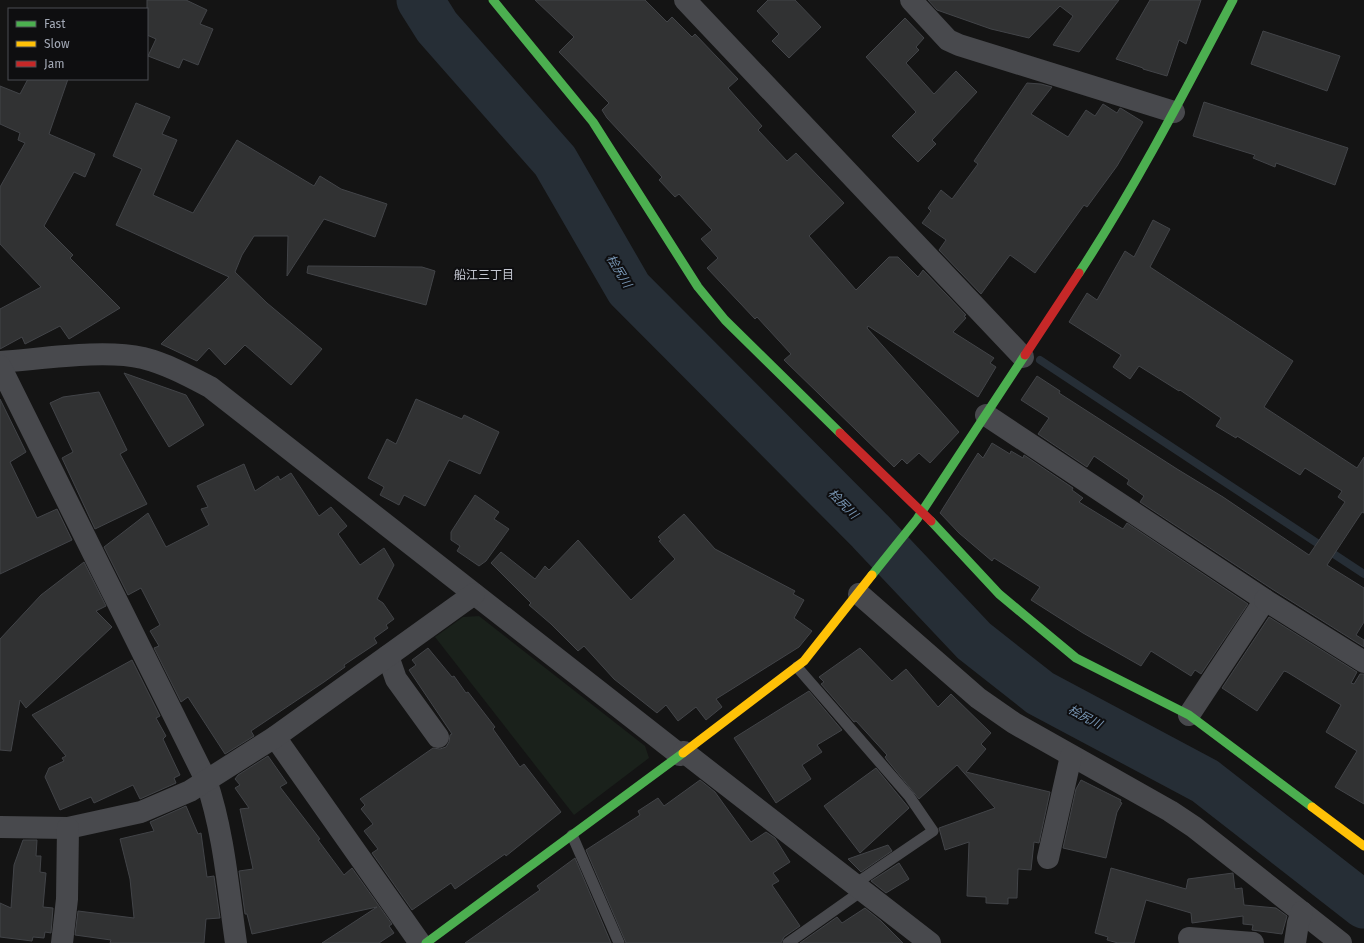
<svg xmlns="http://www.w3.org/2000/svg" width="1364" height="943" font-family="'Fira Sans','Noto Sans JP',sans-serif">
  <rect width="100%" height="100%" fill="#141414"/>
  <path fill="#1a211b" d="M479 616 645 746 649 758 574 815 435 637 463 617Z"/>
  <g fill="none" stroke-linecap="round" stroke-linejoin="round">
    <path stroke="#262e36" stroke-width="8" d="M1040 360 1364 574"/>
    <path stroke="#262e36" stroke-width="47" d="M420 0 437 27 555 161 629 289 870 531 974 641 1040 693 1205 781 1364 905"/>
  </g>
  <g fill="#313233" stroke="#424448">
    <path d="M147 0H186L207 10 200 24 213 29 198 65 183 59 179 68 148 56 156 39 147 35Z"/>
    <path d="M535 0H645L667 22 672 17 692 37 695 34 738 79 728 88 762 126 758 130 787 161 796 153 844 203 809 236 856 290 889 257H898L918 277 923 270 966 315 964 316 966 318 953 332 994 358 990 363 996 367 978 397 868 326 867 328 959 432 930 463 919 453 907 464 902 459 894 467 784 360 791 354 757 317 755 319 707 268 718 258 701 239 712 230 679 194 675 197 659 180 662 177 607 118 602 110 609 103 559 52 574 37Z"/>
    <path d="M768 0H795L821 27 789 58 772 41 779 34 757 11Z"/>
    <path d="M928 0H1119L1079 52 1053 45 1073 16 1060 6 1029 38 991 29 937 10Z"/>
    <path d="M1150 0H1201L1186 44 1179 40 1167 76 1143 69V68L1116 59Z"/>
    <path d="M905 18 924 38 916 47 919 50 906 63 934 94 956 71 977 92 932 140 936 144 918 162 892 136 916 112 866 57Z"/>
    <path d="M1263 31 1340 56 1327 91 1251 64Z"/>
    <path d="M28 79H68L49 134 95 154 85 177 74 172 44 226 73 255 70 258 120 308 69 339 60 326 25 344 22 337 0 349V309L41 287 0 244V187L25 143 18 140 20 133 0 124V86L20 94Z"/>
    <path d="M1027 83 1041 84 1052 87 1031 114 1068 137 1086 110 1095 116 1103 104 1117 113 1120 108 1122 109 1143 122 1117 166 1087 207 1084 205 1035 273 1010 255 981 294 939 250 946 240 922 223 931 211 928 208 941 190 952 199 978 164 974 161Z"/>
    <path d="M1204 102 1348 148 1335 185 1276 163 1275 167 1253 158 1255 155 1193 136Z"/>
    <path d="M136 103 170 117 162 134 177 140 153 195 193 213 237 140 314 186 320 176 341 189 387 204 375 237 324 219 287 276 288 236H254L242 255 235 272 267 303 322 349 291 385 245 345 225 365 209 348 197 361 161 344 229 277 116 225 142 169 113 156Z"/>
    <path d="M1153 220 1170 229 1150 267 1293 361 1264 407 1357 468 1364 457V513L1362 512 1327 565 1364 588V622L1356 635 1364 640V647L1272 589 1140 502 1144 496 1127 484 1129 480 1094 456 1087 467 1038 434 1049 418 1021 400 1037 376 1060 391 1059 393 1177 469 1223 497 1309 555 1345 502 1338 497 1342 491 1305 468 1300 475 1237 436 1236 438 1216 426 1221 418 1180 390 1179 391 1139 366 1130 379 1113 367 1121 355 1069 322 1087 293 1097 300 1125 251 1134 257Z"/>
    <path d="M308 266 422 267 435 271 426 305 307 273Z"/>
    <path d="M124 373 186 395 204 425 169 447Z"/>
    <path d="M99 392 127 450 120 454 147 504 95 529 62 458 73 452 50 403 63 397Z"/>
    <path d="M0 399 26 452 10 462 37 518 57 509 72 540 0 574Z"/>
    <path d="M416 399 462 419 464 415 499 432 480 474 449 460 425 506 404 495 399 505 380 495 384 487 368 478 387 439 396 444Z"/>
    <path d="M992 443 1010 454 1011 451 1023 458 1024 455 1073 488 1072 490 1083 498 1079 502 1123 529 1127 523 1248 604 1201 674 1195 670 1191 676 1151 651 1141 666 1083 633 1031 600 1040 587 994 558 992 561 959 533 940 513 978 453 983 458Z"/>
    <path d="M244 464 255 491 278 476 280 480 291 473 319 516 331 507 347 526 338 534 360 565 384 548 394 565 377 599 383 603 394 619 386 625 388 628 374 638 377 643 344 665 345 667 324 682 251 731 254 736 225 754 188 697 181 702 154 648 159 646 150 631 160 625 141 588 128 595 104 547 148 513 166 547 209 525 201 509 208 507 197 486Z"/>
    <path d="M475 495 499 512 494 519 509 529 486 561 479 566 457 551 460 546 451 540V532Z"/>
    <path d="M684 514 715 549 795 591 793 594 804 600 794 618 812 631 799 647 716 699 722 707 706 720 696 707 678 721 666 705 657 713 614 679 584 646 578 651 551 624 529 605 531 603 491 563 501 552 535 579 545 566 549 570 578 540 631 600 675 559 659 541 661 540 658 537Z"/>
    <path d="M84 562 106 606 96 611 112 627 26 708 20 700 11 751 0 750V639L41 595Z"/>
    <path d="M1269 617 1357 672 1351 683 1354 684 1360 674H1364V804L1335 787 1357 751 1326 732 1341 705 1287 672 1284 671 1257 711 1222 688Z"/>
    <path d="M428 648 452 677 454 676 466 693 468 692 495 727 493 729 520 767 524 764 561 812 506 856 505 854 455 889 451 883 412 910 372 853 378 849 364 831 373 824 361 809 365 805 360 799 433 748 440 749 446 747 449 742 450 735 452 734 409 670 416 665 412 660Z"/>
    <path d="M860 648 892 681 906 669 938 707 951 694 991 733 981 744 986 749 966 772 1050 792 1039 843 1034 842 1031 870 1018 869 1017 898H1008V904L986 903V897L967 896 969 842 945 850 939 828 995 808 957 765 919 799 887 760 885 757 887 755 856 721 854 722 821 684 824 682 819 677Z"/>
    <path d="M132 660 160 716 156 718 166 736 163 739 180 775 174 778 176 783 140 799 133 785 94 803 91 797 60 810 45 777 49 768 64 761 62 758 66 756 32 715Z"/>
    <path d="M809 691 842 730 817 745 822 752 802 765 811 779 776 803 734 738Z"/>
    <path d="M268 756 287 783 280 787 320 839 318 840 344 875 352 868 392 924 389 926 394 933 379 943H322L377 907 252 934 247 914H245L239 871 253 869 240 809 249 808 235 788 240 785 235 779 238 775Z"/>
    <path d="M876 768 909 808 860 853 824 806Z"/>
    <path d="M700 780 715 792 751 842 766 832 775 838 790 862 773 873 779 881 772 885 800 926 784 937 781 943H626L586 850 640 815 638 811 658 798 664 806Z"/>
    <path d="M1081 780 1121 800 1120 802 1122 803 1117 812 1106 858 1063 848 1076 789Z"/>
    <path d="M186 806 198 834 201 833 207 877 214 876 220 918 206 919 204 943H110L111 940 75 935 78 911 134 918 130 879 120 839 154 831 150 822Z"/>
    <path d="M23 840H37L36 856H41L40 872 46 873 43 907 53 908 51 933 45 932 44 938 33 937 32 941 0 937V903L11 908 14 865Z"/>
    <path d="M888 845 892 851 861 872 848 859Z"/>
    <path d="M575 858 611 943H465L540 890 537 886Z"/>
    <path d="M899 863 909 879 886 893 871 881Z"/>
    <path d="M1111 868 1186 889 1188 879 1233 873 1235 889 1242 888 1244 905 1276 908 1287 916 1282 934 1252 930 1253 925 1243 924V916L1192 923 1191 913 1146 900 1134 943H1118L1107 940 1108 937 1095 933Z"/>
    <path d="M865 908 881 921 903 943H800L837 917 842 923Z"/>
  </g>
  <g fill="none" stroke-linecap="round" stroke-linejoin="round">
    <g stroke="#48494d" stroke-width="11">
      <path d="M797 667 909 796 933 831 855 884"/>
      <path d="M572 835 619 943"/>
      <path d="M788 943 863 890"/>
    </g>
    <g stroke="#48494d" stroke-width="22">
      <path d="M685 0 1023 357"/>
      <path d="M911 0 948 40 959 45 1174 112"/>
      <path d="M0 362C42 359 103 349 143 358 167 364 189 376 210 387L680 755"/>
      <path d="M0 366 206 780C224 833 228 888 236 943"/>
      <path d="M986 415 1265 600 1189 715"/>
      <path d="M859 594 978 698 1014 723 1170 811 1194 827 1341 943"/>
      <path d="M1265 600 1364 662"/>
      <path d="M388 656 396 679 438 737"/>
      <path d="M275 737 420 943"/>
      <path d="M684 752 930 943"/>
      <path d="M0 827 68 828 141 812 190 791 275 737 474 594"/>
      <path d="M1048 858 1071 756"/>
      <path d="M62 943 67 899 68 828"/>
      <path d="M1190 943 1189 938 1253 943"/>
      <path d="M1295 943 1298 923 1302 912"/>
    </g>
    <g stroke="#4caf50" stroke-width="9">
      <path d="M493 0 593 122 698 287 725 320 840 433"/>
      <path d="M1079 273C1136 186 1184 93 1233 0"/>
      <path d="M931 521 999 594 1076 658 1189 715 1312 807"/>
      <path d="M872 575 917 519 1025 355"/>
      <path d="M426 943 683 753"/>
    </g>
    <g stroke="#ffc107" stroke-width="9">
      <path d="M683 753 804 661 872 575"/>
      <path d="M1312 807 1364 846"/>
    </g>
    <g stroke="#c62828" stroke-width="9">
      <path d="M1025 355 1079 273"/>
      <path d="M840 433 931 521"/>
    </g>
  </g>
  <g text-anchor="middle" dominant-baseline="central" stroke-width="4" stroke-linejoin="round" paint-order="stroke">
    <g font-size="12" font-style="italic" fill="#7896b4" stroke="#0e0e10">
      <text transform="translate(619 271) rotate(59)">桧尻川</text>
      <text transform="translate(843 504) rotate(45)">桧尻川</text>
      <text transform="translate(1085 717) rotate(28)">桧尻川</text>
    </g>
    <g font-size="12" fill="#c5c8d2" stroke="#0e0e10">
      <text x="484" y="275">船江三丁目</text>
    </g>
  </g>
  <rect x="8" y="8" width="140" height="72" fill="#0e0e10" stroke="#4a4c52"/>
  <rect x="16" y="21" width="20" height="6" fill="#4caf50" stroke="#4a4c52"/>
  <text x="44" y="28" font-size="12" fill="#a3a9b6">Fast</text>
  <rect x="16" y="41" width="20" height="6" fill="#ffc107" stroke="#4a4c52"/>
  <text x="44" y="48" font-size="12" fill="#a3a9b6">Slow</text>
  <rect x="16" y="61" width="20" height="6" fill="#c62828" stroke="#4a4c52"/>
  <text x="44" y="68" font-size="12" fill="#a3a9b6">Jam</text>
</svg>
